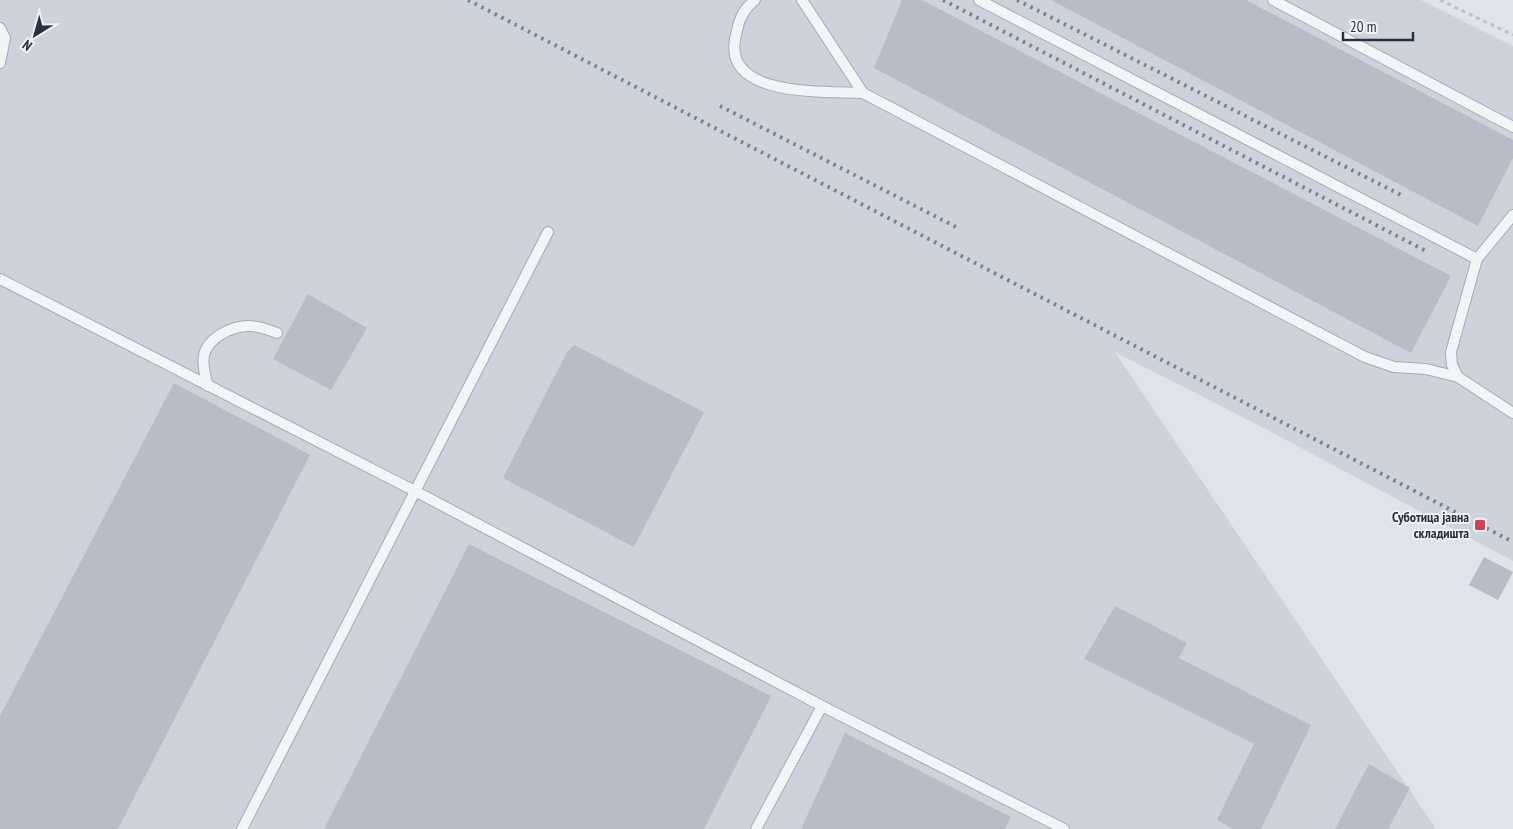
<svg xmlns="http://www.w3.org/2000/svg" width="1513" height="829" font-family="'PT Sans Narrow',sans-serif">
  <rect width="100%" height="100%" fill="#e0e3e9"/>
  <path fill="#ced2db" d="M0 0H1421L1513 46V561L1258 425 1115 352 1436 829H0Z"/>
  <g fill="#b7bcc6">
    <path d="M902 0H922L1451 276 1411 353 874 68Z"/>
    <path d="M1051 0H1246L1513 140V158L1478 226Z"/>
    <path d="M308 294 367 328 331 390 273 359Z"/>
    <path d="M574 345 704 412 634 547 503 478 567 352Z"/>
    <path d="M174 383 310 455 118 829H0V716Z"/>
    <path d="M469 544 771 696 704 829H324Z"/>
    <path d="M1484 557 1513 572 1498 600 1469 585Z"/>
    <path d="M1115 606 1187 643 1179 658 1311 725 1261 829H1233L1217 820 1254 744 1084 659Z"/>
    <path d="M845 733 1011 817 1005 829H801Z"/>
    <path d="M1369 764 1410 788 1388 829H1335Z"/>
  </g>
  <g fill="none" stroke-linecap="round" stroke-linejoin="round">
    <g stroke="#a5aab3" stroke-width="12">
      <g id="service">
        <path d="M755 0C741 11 738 23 735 40 725 98 827 91 863 93"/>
        <path d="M802 0 863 93 1365 357 1394 367 1426 369 1458 377 1513 413"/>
        <path d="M979 0 1477 259"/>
        <path d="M1273 0 1513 127"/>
        <path d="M0 28 5 38 0 63"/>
        <path d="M0 279 415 491 822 706 1064 829"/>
        <path d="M1458 377 1452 365 1451 352 1477 259 1513 215"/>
        <path d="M208 386C205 376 202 365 204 355 208 337 234 325 251 326 259 326 269 330 277 333"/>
        <path d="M242 829 548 232"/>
        <path d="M756 829 822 706"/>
      </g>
    </g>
    <path stroke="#bec1c8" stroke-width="3" stroke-dasharray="4 4" stroke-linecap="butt" d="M1440 0 1513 35"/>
    <use href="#service" stroke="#f3f4f7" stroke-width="10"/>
    <g stroke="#798293" stroke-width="4" stroke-dasharray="2.5 5" stroke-linecap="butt">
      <path d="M468 0 1513 542"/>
      <path d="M943 0 1426 251"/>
      <path d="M1017 0 1403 196"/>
      <path d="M720 106 960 229"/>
    </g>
  </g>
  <rect fill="#d14255" stroke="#f0f2f7" stroke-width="2" x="1474" y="519" width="12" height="12" rx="2.5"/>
  <g text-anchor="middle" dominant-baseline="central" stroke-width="4" stroke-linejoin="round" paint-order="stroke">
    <g font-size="14" font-weight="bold" fill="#283141" stroke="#f0f2f7" text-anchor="end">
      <text x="1469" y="517">Суботица јавна<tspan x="1469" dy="16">складишта</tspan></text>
    </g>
  </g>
  <g transform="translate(35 35) rotate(217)" stroke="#f0f2f7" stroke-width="4" paint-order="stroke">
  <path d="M0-4L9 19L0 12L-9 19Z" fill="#283141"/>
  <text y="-8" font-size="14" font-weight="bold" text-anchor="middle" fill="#283141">N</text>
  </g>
  <path d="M1343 32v8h70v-8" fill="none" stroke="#283141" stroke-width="2.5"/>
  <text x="1350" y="32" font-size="15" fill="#283141" stroke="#f0f2f7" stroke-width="4" paint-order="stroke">20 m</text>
</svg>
